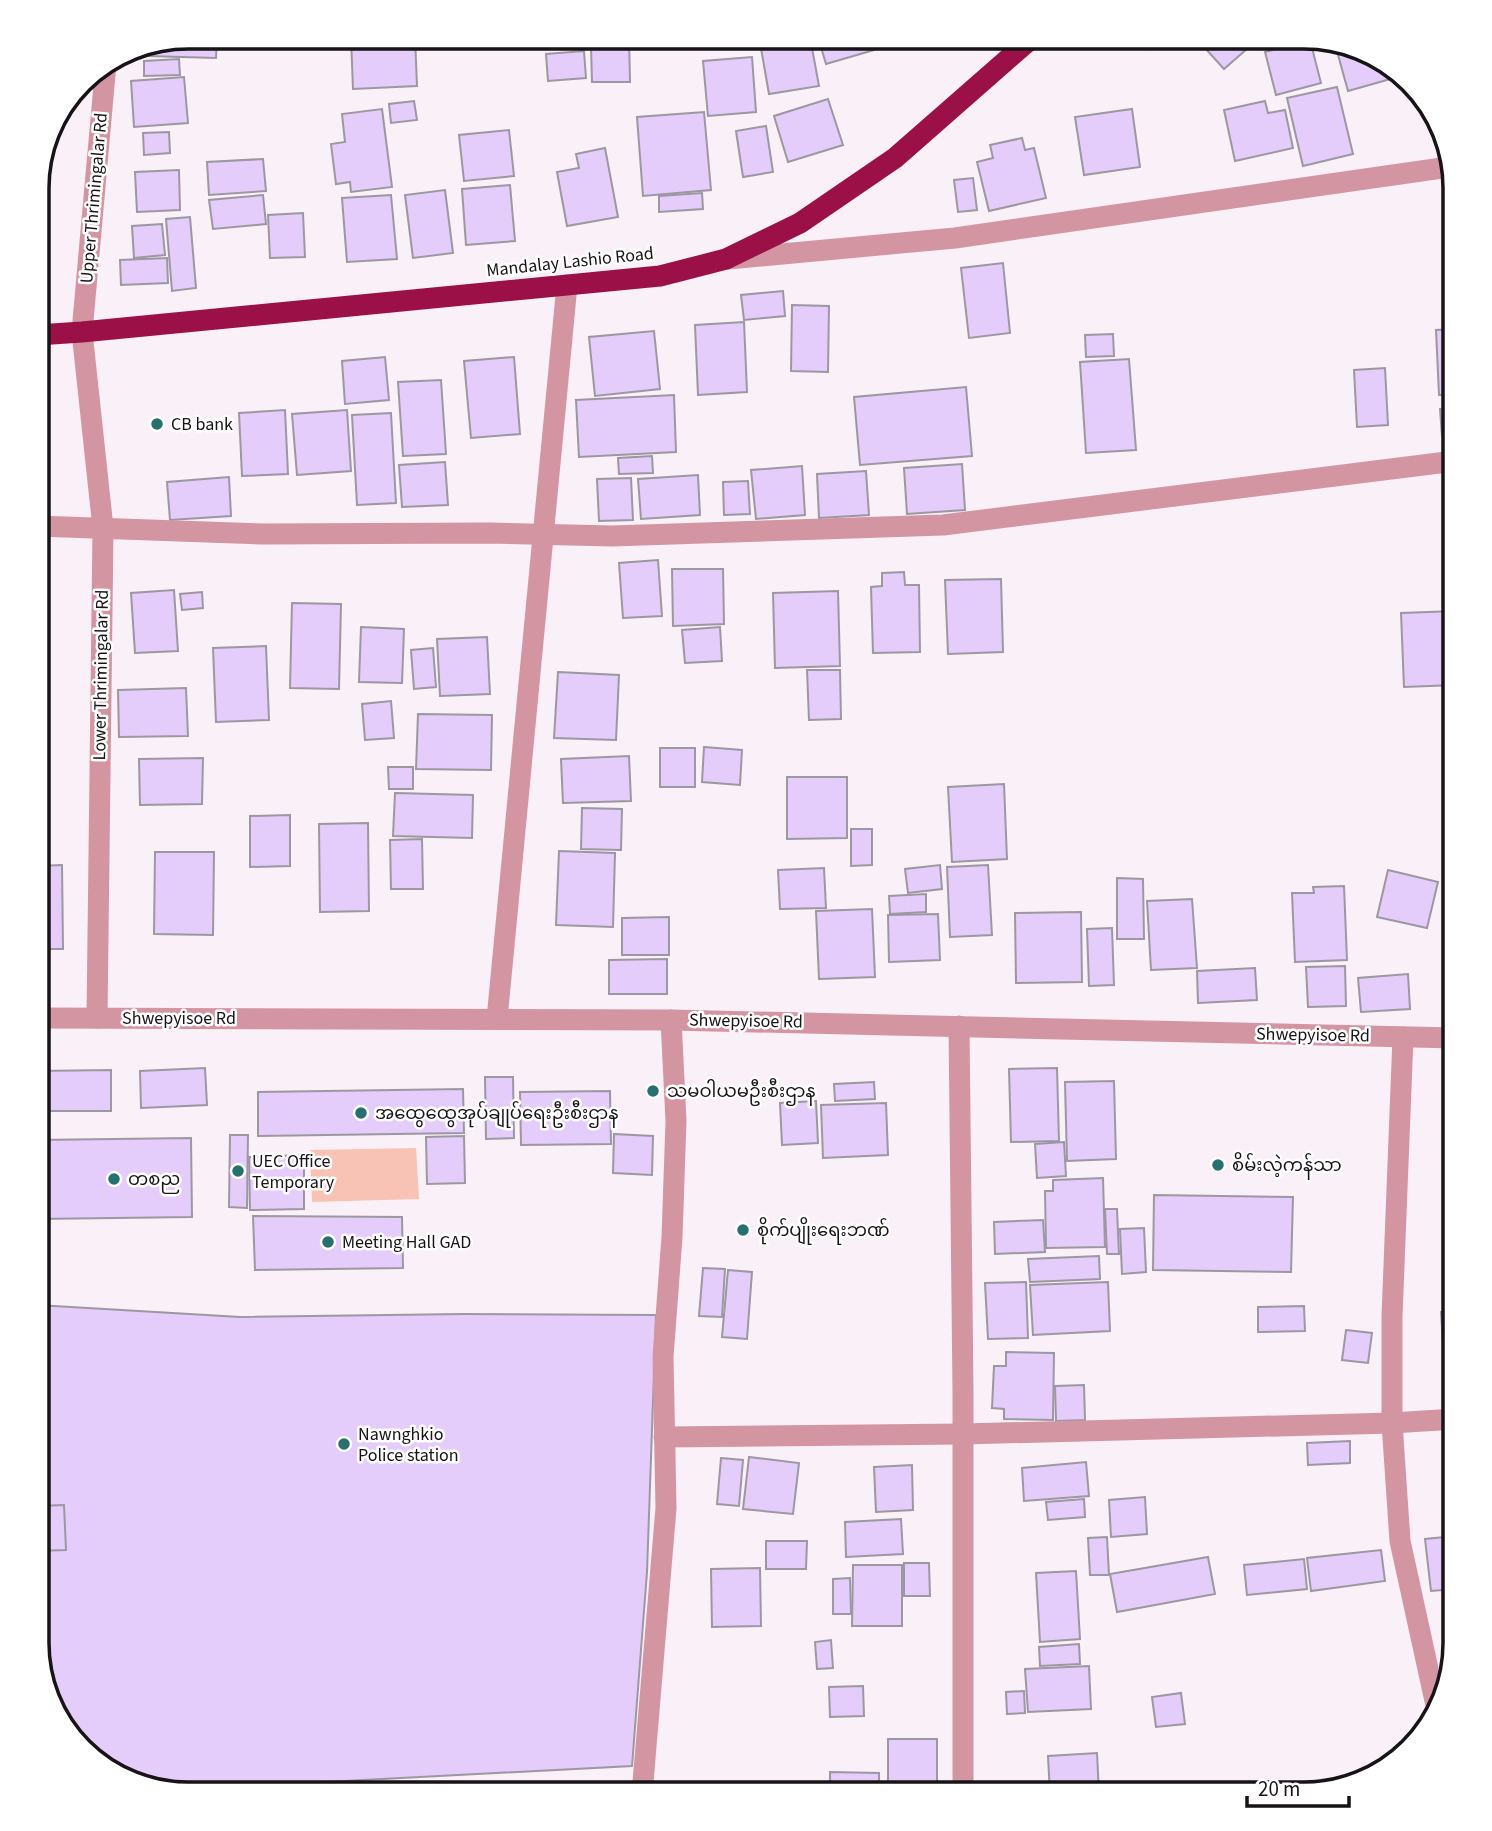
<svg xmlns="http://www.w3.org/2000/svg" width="1492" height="1831" font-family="'Source Sans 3','Noto Sans Myanmar',sans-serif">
  <rect width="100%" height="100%" fill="#faf0f7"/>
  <path fill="#f8c2b4" d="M416 1148 419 1199 312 1202 310 1150Z"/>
  <g fill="#e5cdfb" stroke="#9c97a1" stroke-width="2">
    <path d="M188 37H217L216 58 147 56 148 45Z"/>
    <path d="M351 37H415L417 86 353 89Z"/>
    <path d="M573 37H629L630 82H592L591 46 573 47Z"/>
    <path d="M759 37H810L819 86 769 94Z"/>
    <path d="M818 37H870L874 50 826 64Z"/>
    <path d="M1140 37H1164L1150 49Z"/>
    <path d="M1195 37H1252L1256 41 1224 69Z"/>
    <path d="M1310 40 1321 83 1276 95 1265 52Z"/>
    <path d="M1335 44 1379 57 1392 69 1394 78 1348 91Z"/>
    <path d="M584 51 586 78 548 81 546 54Z"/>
    <path d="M752 57 756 112 708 116 703 61Z"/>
    <path d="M179 59 180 75 144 76V61Z"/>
    <path d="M184 77 188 123 134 127 131 81Z"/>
    <path d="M1337 87 1353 154 1303 166 1287 98Z"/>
    <path d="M828 99 843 145 788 162 774 116Z"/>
    <path d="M414 101 417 120 391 123 389 104Z"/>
    <path d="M1265 101 1268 113 1285 110 1293 148 1235 161 1224 110Z"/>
    <path d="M382 109 392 187 351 192 350 182 336 184 331 144 345 142 342 114Z"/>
    <path d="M1132 109 1140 167 1084 175 1075 117Z"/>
    <path d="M704 112 711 190 643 196 637 117Z"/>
    <path d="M766 126 773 172 743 177 736 131Z"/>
    <path d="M509 130 514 176 464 181 459 135Z"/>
    <path d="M169 132 170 153 144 155 143 133Z"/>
    <path d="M1022 138 1025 150 1034 148 1046 198 989 211 977 162 993 158 990 145Z"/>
    <path d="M605 148 618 217 567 226 557 172 579 168 576 154Z"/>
    <path d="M263 159 266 191 209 195 207 162Z"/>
    <path d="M179 170 180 210 137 212 135 172Z"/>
    <path d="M973 178 977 210 958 212 954 180Z"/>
    <path d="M510 185 515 241 466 245 462 189Z"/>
    <path d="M445 190 453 253 413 258 405 195Z"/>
    <path d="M702 193 703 209 659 212V196Z"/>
    <path d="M263 195 266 224 213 229 209 200Z"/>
    <path d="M391 195 397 259 347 262 342 198Z"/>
    <path d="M303 213 305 257 270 258 268 215Z"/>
    <path d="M37 214 42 263H37Z"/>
    <path d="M190 217 196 288 172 291 166 219Z"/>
    <path d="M162 224 165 255 134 258 132 226Z"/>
    <path d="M1447 255H1455V323H1449Z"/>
    <path d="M167 258 168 283 121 285 120 260Z"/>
    <path d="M1003 263 1010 333 969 338 961 268Z"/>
    <path d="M783 291 785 316 744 320 741 295Z"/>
    <path d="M792 305 829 306 828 372 791 371Z"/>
    <path d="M744 322 747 392 698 395 695 325Z"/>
    <path d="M1455 329V394L1439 395 1436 330Z"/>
    <path d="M654 331 660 389 595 396 589 337Z"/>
    <path d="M1113 334 1114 356 1086 357 1085 335Z"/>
    <path d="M385 357 389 400 345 404 342 361Z"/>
    <path d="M514 357 520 434 471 438 464 361Z"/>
    <path d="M1129 359 1136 450 1086 453 1080 362Z"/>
    <path d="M1385 368 1388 425 1357 427 1354 370Z"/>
    <path d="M441 380 446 454 403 456 398 382Z"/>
    <path d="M966 387 972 456 860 465 854 397Z"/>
    <path d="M674 395 676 452 579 457 576 400Z"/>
    <path d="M1455 408V435L1442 436 1440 409Z"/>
    <path d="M285 410 288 474 242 476 239 413Z"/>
    <path d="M347 410 351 471 297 475 292 414Z"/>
    <path d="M391 413 396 503 357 505 352 415Z"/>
    <path d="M652 456 653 473 619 474 618 458Z"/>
    <path d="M445 462 448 505 402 507 399 465Z"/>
    <path d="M962 464 965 510 907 514 904 468Z"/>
    <path d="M802 466 805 515 756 519 751 470Z"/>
    <path d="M866 471 869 515 819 518 817 474Z"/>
    <path d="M698 475 700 515 641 519 638 479Z"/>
    <path d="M229 477 231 516 170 520 167 482Z"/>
    <path d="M631 478 633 520 599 521 597 479Z"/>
    <path d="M748 481 750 514 724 515 723 482Z"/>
    <path d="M658 560 662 616 623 618 619 563Z"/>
    <path d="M672 569H723L724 624 673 626Z"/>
    <path d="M904 572 905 585H919L920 652 873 653 871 587 882 586V573Z"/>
    <path d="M1001 579 1003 652 948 654 945 580Z"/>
    <path d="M174 590 178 651 135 653 131 593Z"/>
    <path d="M838 591 840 666 775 668 773 593Z"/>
    <path d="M202 592 203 608 182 610 180 594Z"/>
    <rect x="37" y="601" width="2" height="97"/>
    <path d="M292 603 341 604 339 689 290 688Z"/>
    <path d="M1455 611V685L1404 687 1401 613Z"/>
    <path d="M361 627 404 629 402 683 359 682Z"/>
    <path d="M720 627 722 661 685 663 682 630Z"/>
    <path d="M487 637 490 694 440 696 437 639Z"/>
    <path d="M266 646 269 720 216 722 213 648Z"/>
    <path d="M433 648 436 687 414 689 411 650Z"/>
    <path d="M807 670H840L841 719 809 720Z"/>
    <path d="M558 672 619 675 616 740 554 738Z"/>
    <path d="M186 688 188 736 119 737 118 690Z"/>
    <path d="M391 701 394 738 365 740 362 704Z"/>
    <path d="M418 714 492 715 491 770 416 769Z"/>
    <path d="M704 747 742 750 740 785 702 782Z"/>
    <rect x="660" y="748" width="35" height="39"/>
    <path d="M629 756 631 801 563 803 561 759Z"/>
    <path d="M203 758 202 804 140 805 139 759Z"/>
    <path d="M388 767H413V789H389Z"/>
    <path d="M787 777H847V838L787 839Z"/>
    <path d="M1004 784 1007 859 952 862 948 787Z"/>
    <path d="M395 793 473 795 472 838 393 836Z"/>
    <path d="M582 808 622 809 621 850 581 849Z"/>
    <path d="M290 815V866L250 867V816Z"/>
    <path d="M368 823 369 911 320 912 319 824Z"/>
    <path d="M851 829H872V865L851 866Z"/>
    <path d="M422 839 423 889H391L390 840Z"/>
    <path d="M559 851 615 853 613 927 556 925Z"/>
    <path d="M155 852H214L213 935 154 934Z"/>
    <path d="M62 865 63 949H37V866Z"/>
    <path d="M940 865 942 889 908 893 905 869Z"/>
    <path d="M988 865 992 935 950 937 947 867Z"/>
    <path d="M824 868 826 908 780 909 778 870Z"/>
    <path d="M1388 870 1438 882 1427 928 1377 917Z"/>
    <path d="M1117 878 1143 879 1144 939H1117Z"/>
    <path d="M1344 886 1347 960 1295 962 1292 893H1314L1313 887Z"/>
    <path d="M926 894V912L890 914 889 896Z"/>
    <path d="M1192 899 1197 968 1151 970 1147 901Z"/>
    <path d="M872 909 875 977 819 979 816 911Z"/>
    <path d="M1081 912 1082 982 1016 983 1015 913Z"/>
    <path d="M938 914 940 960 889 962 888 915Z"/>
    <path d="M669 917V955H622V918Z"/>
    <path d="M1112 928 1114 985 1089 986 1087 929Z"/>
    <path d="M667 959V994H609V960Z"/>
    <path d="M1345 966 1346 1006 1308 1007 1306 967Z"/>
    <path d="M1255 968 1257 1000 1198 1003 1197 971Z"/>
    <path d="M1408 974 1410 1009 1361 1012 1358 978Z"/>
    <path d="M205 1068 207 1105 141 1108 140 1071Z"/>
    <path d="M1057 1068 1059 1141 1011 1142 1009 1069Z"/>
    <path d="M111 1070V1111H37V1071Z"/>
    <path d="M485 1077H513L514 1138 486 1139Z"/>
    <path d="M1114 1081 1116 1159 1067 1161 1065 1082Z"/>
    <path d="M874 1082 875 1099 835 1101 834 1084Z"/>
    <path d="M463 1089 464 1133 258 1136V1092Z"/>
    <path d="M610 1091 611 1144 521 1145 520 1092Z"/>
    <path d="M816 1101 818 1143 782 1145 780 1103Z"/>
    <path d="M886 1103 888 1155 823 1158 821 1105Z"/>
    <path d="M614 1134 653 1136 652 1175 613 1173Z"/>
    <path d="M230 1135H248L247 1208 229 1207Z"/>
    <path d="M464 1136 465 1183 427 1184 426 1137Z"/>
    <path d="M191 1138 192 1217 37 1219V1140Z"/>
    <path d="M1064 1142 1066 1176 1037 1178 1035 1144Z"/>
    <path d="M304 1155V1209L250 1210 249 1157Z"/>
    <path d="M1103 1178 1105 1247 1046 1248 1045 1191H1053V1180Z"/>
    <path d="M1154 1195 1293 1197 1291 1272 1153 1270Z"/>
    <path d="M1105 1209H1117L1119 1254H1107Z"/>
    <path d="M253 1216 402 1217 403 1268 255 1270Z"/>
    <path d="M1043 1220 1045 1252 995 1254 994 1222Z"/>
    <path d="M1144 1228 1146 1272 1122 1274 1120 1229Z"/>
    <path d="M1099 1256 1100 1279 1030 1282 1028 1259Z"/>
    <path d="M703 1268 725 1269 722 1317 699 1316Z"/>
    <path d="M728 1270 752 1272 747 1339 722 1337Z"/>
    <path d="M1026 1282 1028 1338 988 1339 985 1283Z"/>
    <path d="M1108 1282 1110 1331 1033 1335 1030 1285Z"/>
    <path d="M37 1305 240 1317 464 1314 656 1315 647 1572 632 1766 171 1790 121 1778 63 1727 37 1643Z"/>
    <path d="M1304 1306 1305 1331 1258 1332V1307Z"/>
    <path d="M1455 1311V1360L1444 1361 1441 1312Z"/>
    <path d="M1346 1330 1372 1333 1368 1363 1342 1360Z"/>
    <path d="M1006 1352 1054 1353 1053 1420 1004 1419V1409L992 1408 994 1366H1006Z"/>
    <path d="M1084 1385 1085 1420 1056 1421 1055 1386Z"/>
    <path d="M1350 1441V1463L1308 1465 1307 1443Z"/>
    <path d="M749 1457 799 1463 793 1514 743 1509Z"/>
    <path d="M721 1458 743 1460 739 1506 717 1504Z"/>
    <path d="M1086 1462 1089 1496 1024 1501 1022 1468Z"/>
    <path d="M912 1465 913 1510 876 1512 874 1467Z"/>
    <path d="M1145 1497 1147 1534 1111 1537 1109 1500Z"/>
    <path d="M1084 1499 1085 1517 1048 1520 1046 1502Z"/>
    <path d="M64 1505 66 1550 37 1551V1506Z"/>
    <path d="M901 1519 903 1554 846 1557 845 1522Z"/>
    <path d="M1455 1536V1589L1431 1591 1425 1539Z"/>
    <path d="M1107 1537 1109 1575H1090L1088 1538Z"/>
    <path d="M766 1541H807L806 1569H766Z"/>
    <path d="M1381 1550 1385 1581 1311 1591 1307 1558Z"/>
    <path d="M1208 1557 1215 1594 1117 1612 1110 1574Z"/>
    <path d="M1304 1559 1307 1589 1247 1595 1244 1565Z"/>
    <path d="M904 1563H929L930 1596H904Z"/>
    <path d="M853 1565H902V1626H852Z"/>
    <path d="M760 1568 761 1626 712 1627 711 1569Z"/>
    <path d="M1076 1571 1080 1639 1040 1642 1036 1573Z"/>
    <path d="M850 1578 851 1614H833V1579Z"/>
    <path d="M831 1640 833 1668 817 1669 815 1642Z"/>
    <path d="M1079 1644 1080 1664 1040 1666 1039 1647Z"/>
    <path d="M1089 1666 1091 1709 1028 1712 1025 1669Z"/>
    <path d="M863 1686 864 1716 830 1717 829 1687Z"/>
    <path d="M1024 1691 1025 1713 1007 1714 1006 1692Z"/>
    <path d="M1181 1693 1185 1724 1156 1727 1152 1697Z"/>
    <rect x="888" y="1739" width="49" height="55"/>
    <path d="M1097 1753 1099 1793 1050 1794 1048 1756Z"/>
    <path d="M830 1772 879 1773V1794H830Z"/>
  </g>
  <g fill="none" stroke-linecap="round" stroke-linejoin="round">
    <g stroke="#d395a2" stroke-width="21">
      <path d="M728 259 955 238 1449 167"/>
      <path d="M37 526 263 534 489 533 612 536 943 525 1455 461"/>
      <path d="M37 1018 671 1020 1455 1038"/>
      <path d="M97 1018 103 528 82 332 106 63"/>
      <path d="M497 1019 567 285"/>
      <path d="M959 1026 963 1392V1794"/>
      <path d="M1403 1037 1392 1316V1423L1400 1541 1437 1710"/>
      <path d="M664 1437 963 1434 1392 1423 1455 1419"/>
      <path d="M642 1794 666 1508 663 1357 672 1237 676 1121 671 1020"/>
      <path d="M1295 1794 1318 1790"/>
    </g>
    <path stroke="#9c1048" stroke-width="21" d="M37 335 82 332 660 276 726 259 800 223 895 158 1033 37"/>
  </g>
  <g fill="#267170" stroke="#fff" stroke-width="2.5">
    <circle cx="157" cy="424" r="7"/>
    <circle cx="653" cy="1091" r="7"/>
    <circle cx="361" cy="1113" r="7"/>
    <circle cx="1218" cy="1165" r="7"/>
    <circle cx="238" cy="1171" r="7"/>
    <circle cx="114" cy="1179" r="7"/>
    <circle cx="743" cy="1230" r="7"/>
    <circle cx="328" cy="1242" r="7"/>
    <circle cx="344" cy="1444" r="7"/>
  </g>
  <g text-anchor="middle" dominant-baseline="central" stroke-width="5" stroke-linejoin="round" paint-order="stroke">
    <g font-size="18" fill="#171316" stroke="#fff">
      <text transform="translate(94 198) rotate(-85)">Upper Thrimingalar Rd</text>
      <text transform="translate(570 262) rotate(-6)">Mandalay Lashio Road</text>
      <text transform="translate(101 675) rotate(-89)">Lower Thrimingalar Rd</text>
      <text x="179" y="1018">Shwepyisoe Rd</text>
      <text transform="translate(746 1021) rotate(1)">Shwepyisoe Rd</text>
      <text transform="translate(1313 1035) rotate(1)">Shwepyisoe Rd</text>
    </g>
    <g font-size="18" fill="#171316" stroke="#fff" text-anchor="start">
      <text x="171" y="424">CB bank</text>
      <text x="667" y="1091">သမဝါယမဦးစီးဌာန</text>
      <text x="375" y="1113">အထွေထွေအုပ်ချုပ်ရေးဦးစီးဌာန</text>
      <text x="252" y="1161">UEC Office<tspan x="252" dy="21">Temporary</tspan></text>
      <text x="1232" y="1165">စိမ်းလဲ့ကန်သာ</text>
      <text x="128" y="1179">တစည</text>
      <text x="757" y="1230">စိုက်ပျိုးရေးဘဏ်</text>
      <text x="342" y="1242">Meeting Hall GAD</text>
      <text x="358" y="1434">Nawnghkio<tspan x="358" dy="21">Police station</tspan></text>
    </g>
  </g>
  <path d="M0 0H1492V1831H0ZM188 49H1304A139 139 0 0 1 1443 188V1643A139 139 0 0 1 1304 1782H188A139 139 0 0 1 49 1643V188A139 139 0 0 1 188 49Z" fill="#fff" fill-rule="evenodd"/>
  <path fill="none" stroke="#171316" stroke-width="3.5" d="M188 49H1304A139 139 0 0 1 1443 188V1643A139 139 0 0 1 1304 1782H188A139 139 0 0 1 49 1643V188A139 139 0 0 1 188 49Z"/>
  <path d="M1247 1796v10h102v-10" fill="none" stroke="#171316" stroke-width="3.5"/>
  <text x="1258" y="1796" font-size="21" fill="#171316" stroke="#ffffff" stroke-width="5" paint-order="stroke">20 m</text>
</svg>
